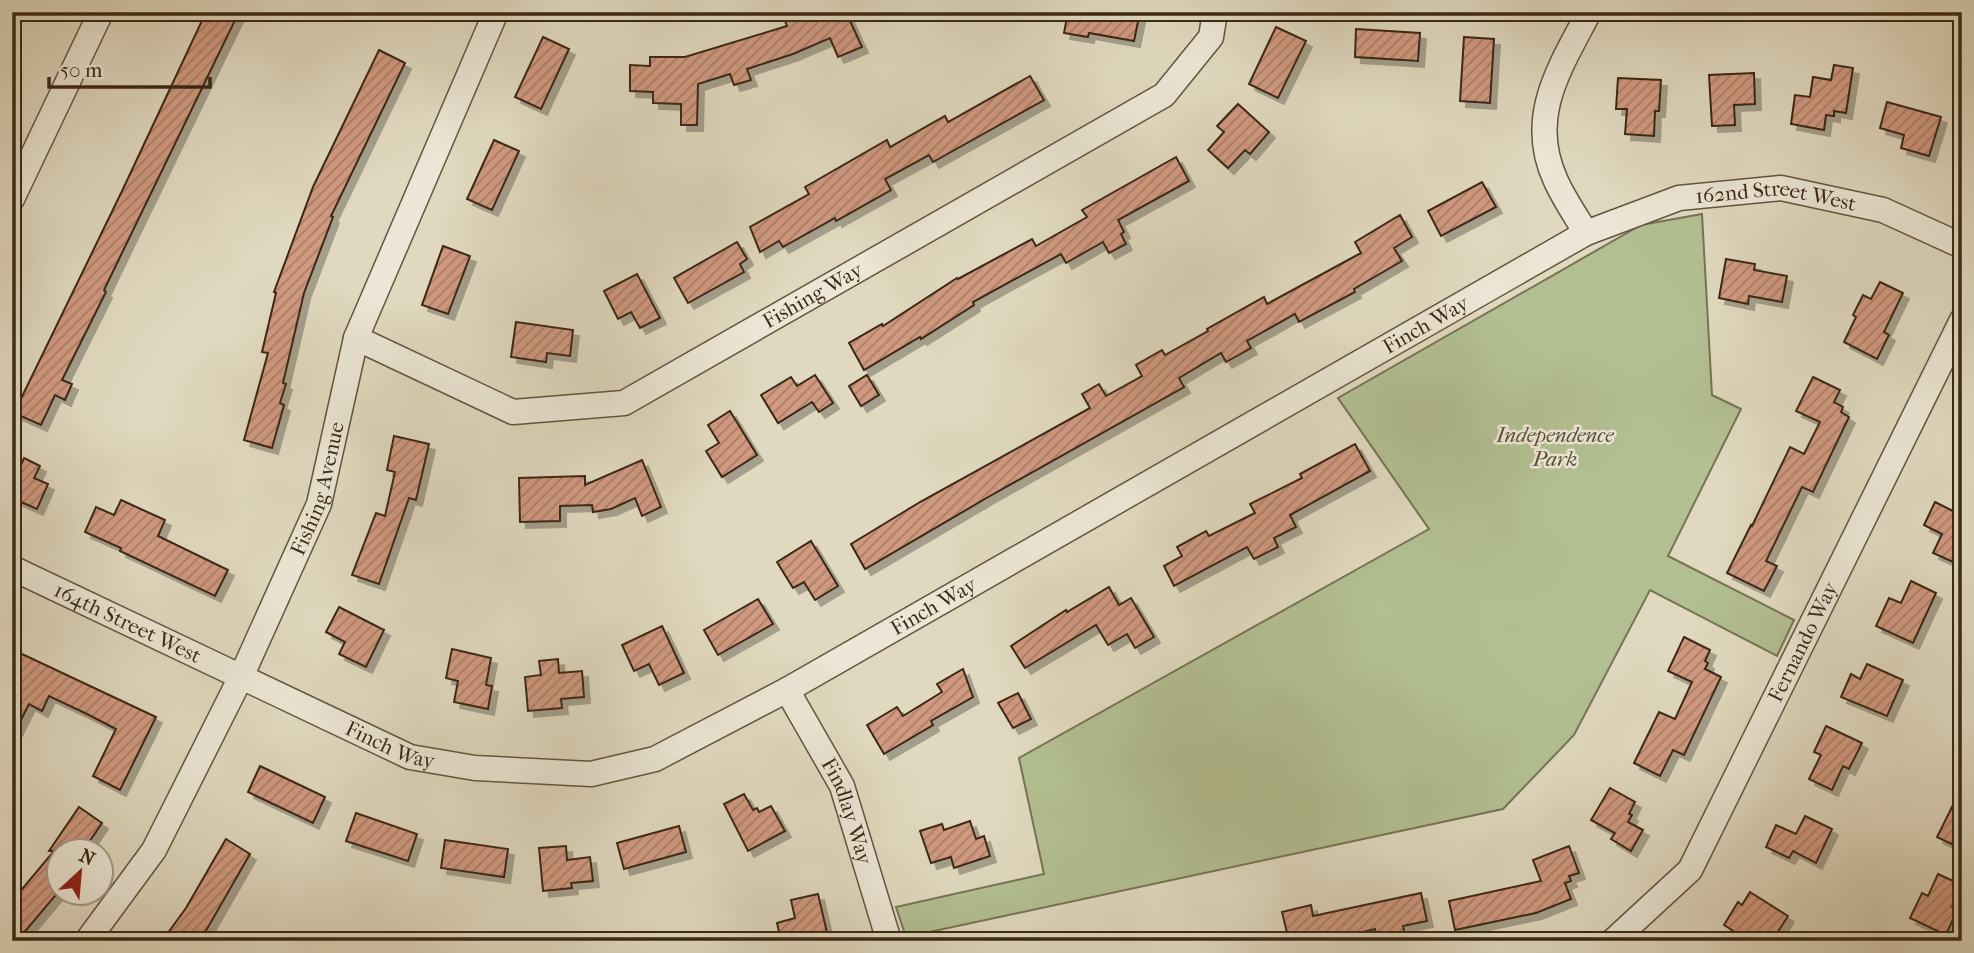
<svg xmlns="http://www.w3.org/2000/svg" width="1974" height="953" font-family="'IM FELL French Canon',serif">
  <defs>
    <pattern id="building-hatch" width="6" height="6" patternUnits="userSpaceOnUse" patternTransform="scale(1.75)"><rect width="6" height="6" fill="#d09980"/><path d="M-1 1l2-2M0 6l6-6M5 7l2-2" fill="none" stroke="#aa7d68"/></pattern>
    <filter id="shadow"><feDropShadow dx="6" dy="6" stdDeviation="0" flood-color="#0004"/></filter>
  </defs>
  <rect width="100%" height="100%" fill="#e0d9bf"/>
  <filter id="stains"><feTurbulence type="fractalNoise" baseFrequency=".00286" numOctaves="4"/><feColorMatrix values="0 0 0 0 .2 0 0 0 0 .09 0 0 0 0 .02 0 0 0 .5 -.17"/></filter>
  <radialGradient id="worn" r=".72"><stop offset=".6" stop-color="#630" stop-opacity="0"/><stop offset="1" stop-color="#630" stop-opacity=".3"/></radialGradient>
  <path fill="#b2bf92" stroke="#767454" stroke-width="2" d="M1702 214 1712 395 1741 409 1668 556 1794 620 1777 656 1650 590 1574 735 1503 809 906 937 896 907 1044 874 1019 758 1429 529 1338 398 1641 225Z"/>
  <g fill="url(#building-hatch)" stroke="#3b2815" stroke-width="2" filter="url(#shadow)">
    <path d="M206 12H239L104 290 106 292 62 380 72 384 65 400 55 395 41 425 14 413 123 189Z"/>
    <path d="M806 12H846L862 47 838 57 830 38 793 54 747 69 751 80 734 85 730 74 698 84 697 125H681V104L653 103V92L630 91V65L650 66V57H685L787 26 785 21Z"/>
    <path d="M1068 12H1140L1134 41 1089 33 1088 37 1064 33Z"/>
    <path d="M1276 27 1306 41 1278 98 1249 84Z"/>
    <path d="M1356 29 1420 33 1418 61 1355 57Z"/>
    <path d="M543 37 569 49 541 109 515 97Z"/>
    <path d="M1464 37 1494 39 1490 103 1460 101Z"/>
    <path d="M379 50 405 63 331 216 333 217 304 293 283 383 286 384 280 403 284 405 272 448 244 440 268 353 262 352 276 293 274 292 313 187Z"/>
    <path d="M1834 65 1853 68 1846 113 1834 111V116L1826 115 1824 130 1791 124 1795 95 1810 97 1813 77 1831 80Z"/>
    <path d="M1754 73 1755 104 1734 105 1735 125 1712 126 1709 75Z"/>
    <path d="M1030 76 1044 100 933 162 929 155 885 179 891 190 836 221 835 218 783 247 779 241 760 252 750 227 809 194 805 187 887 140 890 147 945 116 948 122Z"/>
    <path d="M1618 78 1661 80 1659 111H1655L1654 136 1625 134 1627 109H1616Z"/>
    <path d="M1887 102 1941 117 1929 156 1901 148 1904 135 1880 128Z"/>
    <path d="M1238 104 1269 132 1250 154 1245 150 1228 168 1208 150 1224 132 1217 126Z"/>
    <path d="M494 140 519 151 492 210 467 199Z"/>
    <path d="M1176 157 1189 181 1118 220 1124 232 1121 234 1126 244 1109 253 1103 242 1066 263 1061 254 973 302 974 305 921 339 920 337 864 370 849 343 882 324 883 326 957 278 958 279 1032 239 1036 246 1087 217 1082 210Z"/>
    <path d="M1482 182 1496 207 1441 236 1428 211Z"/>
    <path d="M1400 215 1412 237 1394 248 1402 261 1354 289 1355 292 1299 322 1295 314 1247 341 1251 348 1226 362 1221 353 1179 378 1184 387 990 496 865 569 851 544 920 502 1090 408 1082 394 1099 384 1106 396 1142 376 1136 365 1162 350 1165 355 1208 331 1207 329 1264 297 1267 304 1361 253 1355 242Z"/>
    <path d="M737 242 747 259 740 264 744 272 688 303 674 278Z"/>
    <path d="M443 246 470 256 448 314 422 305Z"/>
    <path d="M1726 259 1755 264 1754 270 1787 276 1782 302 1749 296 1748 304 1719 298Z"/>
    <path d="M637 274 660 318 640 328 631 312 618 319 604 291Z"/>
    <path d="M1880 282 1903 293 1884 332 1889 335 1877 359 1844 342 1856 317 1853 315 1863 295 1871 299Z"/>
    <path d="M516 322 573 330 570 356 547 353 546 362 511 357Z"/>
    <path d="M815 375 833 403 819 412 812 402 778 423 761 395 791 377 797 386Z"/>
    <path d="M867 375 879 395 861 406 849 386Z"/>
    <path d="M1813 377 1840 390 1834 402 1843 407 1841 412 1849 417 1813 492 1802 487 1766 561 1777 566 1764 591 1727 573 1751 525 1752 526 1790 447 1804 454 1820 422 1796 411Z"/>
    <path d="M730 411 757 455 722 477 706 451 719 443 708 425Z"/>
    <path d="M394 436 429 444 416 500 409 498 379 584 352 575 376 513 385 516 395 472 387 470Z"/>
    <path d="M1355 444 1370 471 1290 515 1296 527 1274 538 1278 547 1254 559 1247 547 1174 586 1164 566 1182 556 1177 547 1206 531 1209 536 1255 513 1250 504 1302 478 1300 474Z"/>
    <path d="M24 458 40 466 34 478 48 484 37 509 12 498V467L19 470Z"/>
    <path d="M642 460 661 507 642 516 635 498 611 509 593 512 592 505 560 506V521L520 522 519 478 585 476V485Z"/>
    <path d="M121 500 165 520 158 536 228 570 215 596 120 551 121 548 85 532 96 507 114 515Z"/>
    <path d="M1935 502 1957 513 1955 519 1962 523V566L1933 553 1942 534 1924 525Z"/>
    <path d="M811 541 838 586 815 600 804 582 793 588 777 562Z"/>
    <path d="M1911 581 1936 593 1913 643 1876 626 1889 598 1901 603Z"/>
    <path d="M1109 587 1119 605 1131 598 1154 637 1135 648 1127 634 1108 645 1096 625 1025 668 1011 646 1066 610 1067 612Z"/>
    <path d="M758 599 773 624 718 655 704 630Z"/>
    <path d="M339 607 384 630 366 667 339 654 345 642 326 632Z"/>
    <path d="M662 626 684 673 659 685 649 664 634 671 622 645Z"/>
    <path d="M1684 637 1710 650 1705 661 1708 663 1705 669 1721 677 1684 755 1673 750 1660 776 1634 763 1659 712 1675 719 1692 682 1668 671Z"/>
    <path d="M452 649 491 658 486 685 492 686 488 709 454 702 458 681 446 678Z"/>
    <path d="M22 654 156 717 120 790 93 776 116 729 87 714 49 696 42 711 29 704 12 738V675Z"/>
    <path d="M558 659 559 673 582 671 584 697 561 699 562 708 528 711 525 677 541 675 539 661Z"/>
    <path d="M1867 664 1903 680 1887 716 1841 697 1851 674 1860 679Z"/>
    <path d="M963 669 973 697 931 721 933 725 884 754 867 725 897 707 903 716 942 692 937 684Z"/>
    <path d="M1018 693 1031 719 1013 728 998 703Z"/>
    <path d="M1826 726 1862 743 1849 769 1843 766 1832 790 1809 779 1821 755 1814 752Z"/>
    <path d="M260 766 325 797 313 823 248 792Z"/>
    <path d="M1962 787V849L1937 837Z"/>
    <path d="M1610 788 1635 802 1629 814 1632 815 1628 822 1643 830 1631 851 1611 839 1615 833 1591 820Z"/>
    <path d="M744 794 753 810 757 808 759 812 771 806 785 831 748 851 724 804Z"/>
    <path d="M79 807 102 823 83 851H60V890L17 941H12V901L54 851H49Z"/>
    <path d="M356 813 417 834 408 861 346 841Z"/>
    <path d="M1805 816 1832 829 1816 863 1793 851 1789 858 1766 847 1776 825 1796 834Z"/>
    <path d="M970 821 976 839 984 836 990 856 954 868 951 857 931 863 920 831 942 824 944 830Z"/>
    <path d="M679 826 686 852 624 869 617 843Z"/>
    <path d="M226 839 250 854 207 929 198 941H162L186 908Z"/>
    <path d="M445 840 508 849 504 877 441 868Z"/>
    <path d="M566 846 567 860 590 857 593 881 571 883 572 888 543 891 539 848Z"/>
    <path d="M1569 846 1579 873 1569 876 1571 881 1565 883 1571 899 1536 913 1455 930 1449 901 1541 881 1533 860Z"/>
    <path d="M1938 874 1962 885 1952 907 1957 910 1946 935 1910 918 1922 893 1928 896Z"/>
    <path d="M1750 892 1788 916 1772 941H1749L1724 925 1738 902 1742 905Z"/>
    <path d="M1421 893 1427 921 1403 926 1406 941H1377L1375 929 1326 941H1289L1282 912 1311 905 1313 916Z"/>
    <path d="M818 894 829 941H781L777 923 795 918 791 900Z"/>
  </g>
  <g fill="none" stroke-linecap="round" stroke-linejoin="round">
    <g stroke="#645440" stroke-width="27">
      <g id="minor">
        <path d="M12 199 101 12"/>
        <path d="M1586 233C1576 216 1564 199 1556 181 1526 117 1560 68 1589 12"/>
        <path id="s1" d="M356 338 513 412 624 403 1164 95 1211 37 1215 12"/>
        <path id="s2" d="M12 568 410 757 475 768 591 774 655 759 787 690 1586 233 1679 198 1781 188 1883 210 1962 246"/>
        <path id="s3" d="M787 690 842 786 889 941"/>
        <path id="s4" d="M87 941 154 850 241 677 319 504 356 338 496 12"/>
        <path id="s5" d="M1613 941 1690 870 1962 320"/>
      </g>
    </g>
    <use href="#minor" stroke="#ebe6d5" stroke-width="24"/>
  </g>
  <g text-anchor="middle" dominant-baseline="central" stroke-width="5" stroke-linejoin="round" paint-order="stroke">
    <g font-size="21" fill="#3b2815" stroke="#ebe6d5">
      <text stroke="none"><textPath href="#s2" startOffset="1955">162nd Street West</textPath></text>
      <text stroke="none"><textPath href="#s1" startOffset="502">Fishing Way</textPath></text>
      <text stroke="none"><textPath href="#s2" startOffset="1573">Finch Way</textPath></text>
      <text stroke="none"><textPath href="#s4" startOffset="511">Fishing Avenue</textPath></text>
      <text stroke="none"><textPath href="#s2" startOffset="1006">Finch Way</textPath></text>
      <text stroke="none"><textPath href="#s2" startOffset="128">164th Street West</textPath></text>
      <text stroke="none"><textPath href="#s5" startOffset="359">Fernando Way</textPath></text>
      <text stroke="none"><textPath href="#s2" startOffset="418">Finch Way</textPath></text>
      <text stroke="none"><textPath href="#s3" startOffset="136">Findlay Way</textPath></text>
    </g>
    <g font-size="21" font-style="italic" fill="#594e34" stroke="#ebe6d5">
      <text x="1555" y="435">Independence<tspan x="1555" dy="24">Park</tspan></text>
    </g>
  </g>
  <rect width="1974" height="953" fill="none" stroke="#e0d9bf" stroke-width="42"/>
  <rect x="14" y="14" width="1946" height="925" fill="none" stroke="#3b2815" stroke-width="3.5"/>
  <rect x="21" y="21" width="1932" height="911" fill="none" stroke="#3b2815" stroke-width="2"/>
  <g transform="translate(80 872) rotate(26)"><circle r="33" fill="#ebe6d5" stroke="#a59a88" stroke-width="2"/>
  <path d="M0-5L12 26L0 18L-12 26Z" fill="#8f2418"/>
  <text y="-10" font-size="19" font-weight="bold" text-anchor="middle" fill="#3b2815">N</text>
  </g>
  <path d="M49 77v10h161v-10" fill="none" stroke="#3b2815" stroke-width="3.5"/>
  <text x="60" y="77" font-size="21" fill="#3b2815" stroke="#ebe6d5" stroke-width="5" paint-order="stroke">50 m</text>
  <rect width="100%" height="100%" filter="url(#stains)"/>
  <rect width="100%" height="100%" fill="url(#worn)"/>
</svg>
